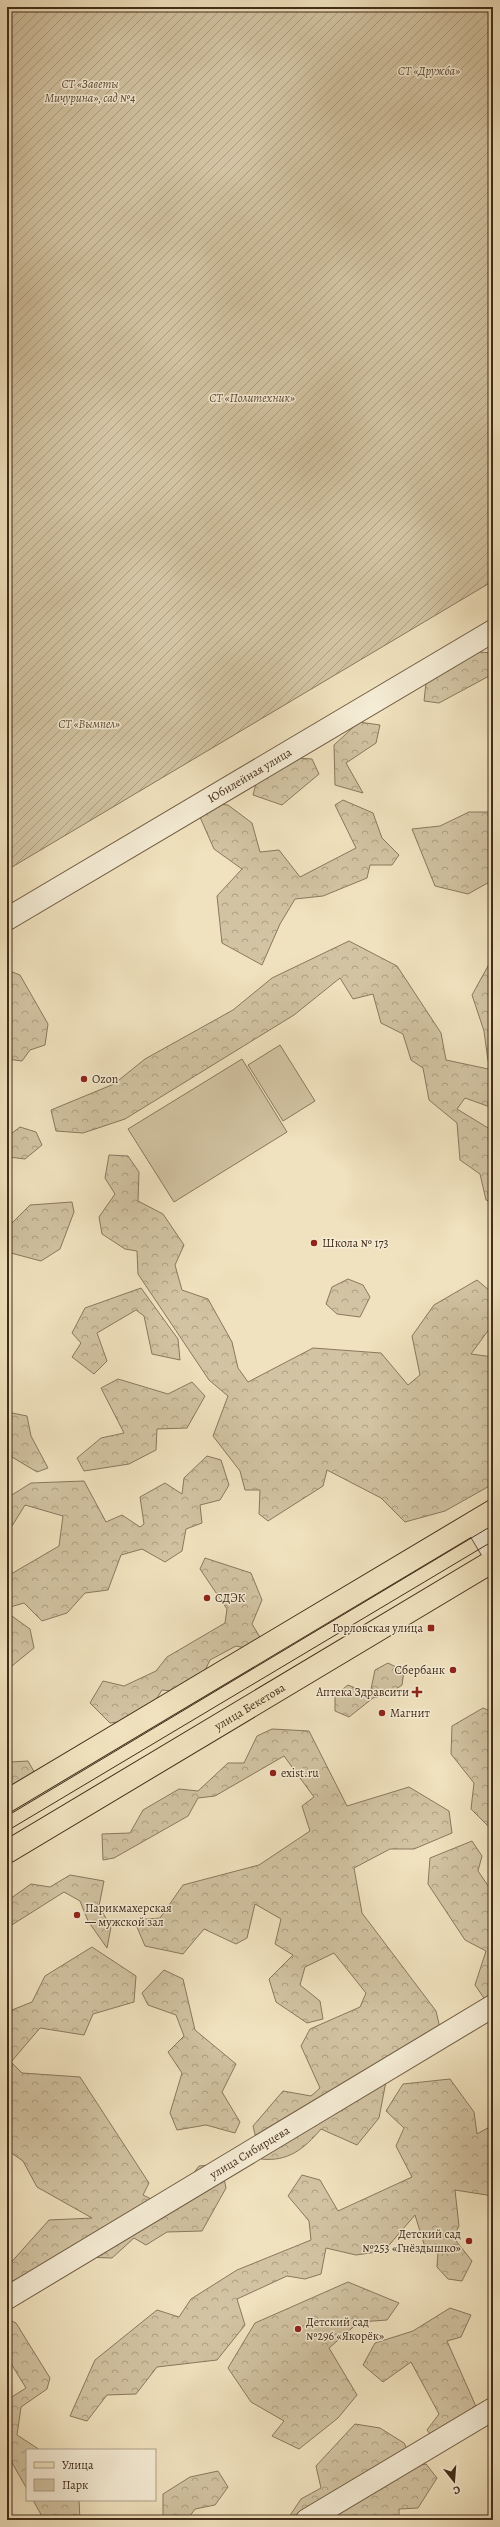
<svg xmlns="http://www.w3.org/2000/svg" width="500" height="2527" font-family="Alegreya,serif">
  <defs>
    <pattern id="forest-crowns" width="20" height="18" patternUnits="userSpaceOnUse"><rect width="20" height="18" fill="#d2c3a2"/><path d="M2 6a3 3 0 1 1 6 0M12 15a3 3 0 1 1 6 0" fill="none" stroke="#ac9f83"/></pattern>
    <pattern id="garden-furrows" width="10" height="10" patternUnits="userSpaceOnUse"><rect width="10" height="10" fill="#d2c3a2"/><path d="M-1 1l2-2M0 10L10 0M9 11l2-2" fill="none" stroke="#ac9f83"/></pattern>
  </defs>
  <rect width="100%" height="100%" fill="#f0e2be"/>
  <filter id="stains"><feTurbulence type="fractalNoise" baseFrequency=".005" numOctaves="4"/><feColorMatrix values="0 0 0 0 .2 0 0 0 0 .09 0 0 0 0 .02 0 0 0 .5 -.17"/></filter>
  <radialGradient id="worn" r=".72"><stop offset=".6" stop-color="#630" stop-opacity="0"/><stop offset="1" stop-color="#630" stop-opacity=".3"/></radialGradient>
  <g fill="#d2c3a2" stroke="#8a785e">
    <path d="M280 1045 315 1101 283 1121 248 1065Z"/>
    <path d="M242 1059 287 1132 174 1202 128 1129Z"/>
  </g>
  <g fill="url(#forest-crowns)" stroke="#8a785e">
    <path d="M479 652 493 653V678L491 675 439 703 424 701 426 683Z"/>
    <path d="M359 722 380 725 376 743 346 763 363 793 335 785 334 745Z"/>
    <path d="M284 757 312 759 319 774 282 805 253 795 260 769Z"/>
    <path d="M343 800 373 813 382 838 399 855 392 865H370L367 878 323 896 295 899 280 924 262 965 222 943 217 896 242 869 214 849 196 808 210 803 228 805 252 823 260 852 279 850 300 877 356 848 335 805Z"/>
    <path d="M469 812H492L493 816V880L468 894 435 886 412 829 440 826Z"/>
    <path d="M349 941 397 966 441 1033 446 1060 493 1070V1108L465 1098 457 1109 493 1131V1203L486 1200 480 1174 460 1160 457 1123 429 1100 423 1068 411 1060 403 1034 381 1023 373 994 353 999 340 978 294 1015 125 1119 83 1133 56 1131 51 1110 114 1084 145 1059 233 1010 272 978Z"/>
    <path d="M493 957V1061H488L484 1031 472 995Z"/>
    <path d="M7 970 20 975 48 1024 45 1045 30 1050 22 1061 7 1059 11 1040 7 1031Z"/>
    <path d="M20 1127 36 1132 42 1145 25 1159 9 1157 7 1160V1137Z"/>
    <path d="M109 1155 128 1156 139 1172 138 1201 163 1214 184 1245 175 1265 182 1290 208 1299 232 1342 238 1368 248 1382 313 1348 381 1353 408 1385 420 1375 412 1336 434 1305 477 1280 490 1291V1328L471 1354 493 1357V1484L445 1511 405 1522 381 1498 327 1470 323 1486 268 1521 259 1514 260 1490H245L240 1471 213 1436 228 1396 209 1380 138 1274 137 1251 125 1249 102 1234 99 1217 115 1194 105 1178Z"/>
    <path d="M72 1202 74 1212 60 1249 41 1261 7 1252V1228L30 1205Z"/>
    <path d="M348 1279 363 1285 370 1297 360 1317 337 1314 326 1304 332 1287Z"/>
    <path d="M141 1288 178 1339 180 1360 152 1354 144 1316 136 1310 97 1333 107 1361 94 1374 72 1357 81 1343 72 1333 85 1308Z"/>
    <path d="M118 1379 168 1394 192 1382 205 1396 187 1428 157 1429 156 1450 129 1464 84 1471 77 1458 101 1438 124 1433 101 1388Z"/>
    <path d="M7 1412 27 1416 31 1436 48 1468 37 1472 7 1454Z"/>
    <path d="M207 1456 221 1460 229 1485 220 1500 200 1505 202 1523 186 1529 182 1551 165 1562 142 1549 121 1555 108 1590 85 1593 67 1613 42 1621 24 1603 7 1608V1574H11L59 1546 63 1516 25 1505 12 1526H7V1498L31 1483 84 1481 106 1522 122 1515 140 1527 144 1524 140 1497 165 1483 182 1494 184 1478Z"/>
    <path d="M205 1558 251 1573 262 1600 252 1624 264 1644 259 1651 236 1646 210 1660 201 1679 182 1692 162 1690 144 1719 110 1723 90 1703 103 1681 124 1686 156 1671 167 1657 225 1623 227 1609 200 1569Z"/>
    <path d="M9 1614 30 1629 34 1648 7 1670Z"/>
    <path d="M388 1663 404 1671 402 1685 389 1694 373 1698 349 1717 335 1711V1695L348 1685 370 1694 375 1670Z"/>
    <path d="M483 1708 493 1712V1740H490L493 1749V1831L471 1809 474 1783 451 1754 452 1726Z"/>
    <path d="M272 1729 309 1731 347 1806 409 1787 449 1811 452 1833 414 1849H390L354 1868 362 1913 436 2011 443 2041 423 2061 388 2071 379 2118 357 2145 321 2129C304 2149 288 2162 261 2159L253 2126 283 2091 311 2096 320 2088 301 2046 310 2029 360 2007 366 1993 334 1953 305 1967 300 1985 320 2001 323 2019 307 2023 276 2002 269 1979 293 1955 275 1944 281 1919 255 1904 247 1938 236 1944 204 1929 183 1954 145 1946 134 1920 160 1918 183 1885 259 1865 310 1831 302 1806 314 1797 284 1756 215 1796 198 1798 188 1816 114 1858 103 1860 102 1834 130 1833 143 1810 179 1789 198 1791 228 1763H244L257 1736Z"/>
    <path d="M28 1761 37 1777 25 1789 7 1784V1767L10 1762Z"/>
    <path d="M472 1841 482 1856 478 1871 493 1893V2004H488L475 1985 486 1951 465 1940 428 1884 430 1858Z"/>
    <path d="M70 1875 104 1881 99 1906 111 1927 107 1948 88 1921 80 1901 64 1892 7 1928V1901L31 1884 50 1887Z"/>
    <path d="M92 1947 136 1976 134 2002 93 2014 84 2035 40 2028 11 2062 22 2073 80 2077 149 2183 143 2195 168 2207 199 2166 221 2164 226 2188 202 2231 167 2232 146 2245 134 2238 112 2258 81 2257 7 2297V2267L49 2220 92 2218 37 2187 23 2161 7 2150V2012L32 2002 45 1976Z"/>
    <path d="M164 1970 183 1979 195 2030 236 2064 222 2092 240 2122 235 2133 206 2125 177 2130 170 2113 182 2073 168 2052 184 2036 176 2015 148 2005 142 1993Z"/>
    <path d="M450 2079 474 2112 477 2134 493 2125V2196L455 2190 459 2226 453 2237 472 2261 462 2281 448 2279 437 2267 438 2252 424 2244 415 2215 384 2251 356 2255 326 2248 321 2274 305 2279 287 2276 237 2299 245 2325 217 2360 157 2367 136 2394 107 2395 87 2421 70 2416 95 2360 157 2310 179 2317 191 2299 237 2270 311 2240 309 2221 288 2196 302 2175 320 2180 338 2211 412 2177 396 2146 404 2128 386 2111 403 2084Z"/>
    <path d="M348 2282 399 2303 387 2320 359 2322 329 2348 357 2395 338 2418 299 2449 272 2436 284 2421 251 2402 228 2368 255 2323Z"/>
    <path d="M450 2308 471 2315 461 2337 447 2341 478 2411 438 2444 427 2430 439 2414 411 2362 383 2382 363 2365 375 2343 413 2331Z"/>
    <path d="M7 2319 16 2323 50 2378 47 2389 21 2407 17 2435 40 2450H27V2489L7 2454V2400L26 2388 7 2357Z"/>
    <path d="M355 2424 380 2428 404 2443 415 2466 426 2464 437 2478 418 2508 399 2509V2520H287L301 2499 321 2488 316 2466Z"/>
    <path d="M218 2471 228 2487 215 2505 195 2509 187 2520 163 2518V2494L190 2477Z"/>
    <path d="M33 2500H79L80 2520H44Z"/>
  </g>
  <path fill="url(#garden-furrows)" stroke="#8a785e" d="M7 7H493V581L7 870Z"/>
  <g fill="none" stroke-linecap="round" stroke-linejoin="round">
    <g stroke="#6e5a42" stroke-width="24">
      <g id="minor">
        <path id="s1" d="M7 919 493 631"/>
        <path d="M475 1522 493 1552"/>
        <path id="s2" d="M7 2298 493 2006"/>
        <path d="M307 2520 493 2409"/>
      </g>
    </g>
    <g stroke="#422c19" stroke-width="24">
      <g id="major">
        <path d="M7 1801 493 1511"/>
        <path id="s3" d="M7 1852 493 1561"/>
      </g>
    </g>
    <use href="#minor" stroke="#f5ecd5" stroke-width="22"/>
    <use href="#major" stroke="#f0e2be" stroke-width="22"/>
    <g stroke="#422c19" stroke-width="1">
      <path d="M7 1816 493 1525"/>
      <path d="M7 1831 493 1541"/>
    </g>
  </g>
  <g fill="#8f2418" stroke="#f5ecd5" stroke-width="1.5">
    <circle cx="84" cy="1079" r="4"/>
    <circle cx="314" cy="1243" r="4"/>
    <circle cx="207" cy="1598" r="4"/>
    <rect x="427" y="1624" width="8" height="8" rx="2"/>
    <circle cx="453" cy="1670" r="4"/>
    <path d="M415 1686h4v4h4v4h-4v4h-4v-4h-4v-4h4z"/>
    <circle cx="382" cy="1713" r="4"/>
    <circle cx="273" cy="1773" r="4"/>
    <circle cx="77" cy="1915" r="4"/>
    <circle cx="469" cy="2241" r="4"/>
    <circle cx="298" cy="2329" r="4"/>
  </g>
  <g text-anchor="middle" dominant-baseline="central" stroke-width="3" stroke-linejoin="round" paint-order="stroke">
    <g font-size="12" font-style="italic" fill="#5f4a34" stroke="#f5ecd5">
      <text x="429" y="71">СТ «Дружба»</text>
      <text x="90" y="84">СТ «Заветы<tspan x="90" dy="14">Мичурина», сад №4</tspan></text>
      <text x="252" y="398">СТ «Политехник»</text>
      <text x="89" y="724">СТ «Вымпел»</text>
    </g>
    <g font-size="12" fill="#422c19" stroke="#f5ecd5">
      <text stroke="none"><textPath href="#s1" startOffset="282">Юбилейная улица</textPath></text>
      <text stroke="none"><textPath href="#s3" startOffset="283">улица Бекетова</textPath></text>
      <text stroke="none"><textPath href="#s2" startOffset="283">улица Сибирцева</textPath></text>
    </g>
    <g font-size="12" fill="#422c19" stroke="#f5ecd5" text-anchor="start">
      <text x="92" y="1079">Ozon</text>
      <text x="322" y="1243">Школа № 173</text>
      <text x="215" y="1598">СДЭК</text>
      <text x="423" y="1628" text-anchor="end">Горловская улица</text>
      <text x="445" y="1670" text-anchor="end">Сбербанк</text>
      <text x="409" y="1692" text-anchor="end">Аптека Здравсити</text>
      <text x="390" y="1713">Магнит</text>
      <text x="281" y="1773">exist.ru</text>
      <text x="85" y="1908">Парикмахерская<tspan x="85" dy="14">— мужской зал</tspan></text>
      <text x="461" y="2234" text-anchor="end">Детский сад<tspan x="461" dy="14">№253 «Гнёздышко»</tspan></text>
      <text x="306" y="2322">Детский сад<tspan x="306" dy="14">№296 «Якорёк»</tspan></text>
    </g>
  </g>
  <rect width="500" height="2527" fill="none" stroke="#f0e2be" stroke-width="24"/>
  <rect x="8" y="8" width="484" height="2511" fill="none" stroke="#422c19" stroke-width="2"/>
  <rect x="12" y="12" width="476" height="2503" fill="none" stroke="#422c19"/>
  <rect x="26" y="2449" width="130" height="52" fill="#f5ecd5" stroke="#ad9f8a"/>
  <rect x="34" y="2462" width="20" height="6" fill="#f0e2be" stroke="#ad9f8a"/>
  <text x="62" y="2469" font-size="12" fill="#422c19">Улица</text>
  <rect x="34" y="2479" width="20" height="12" fill="#d2c3a2" stroke="#ad9f8a"/>
  <text x="62" y="2489" font-size="12" fill="#422c19">Парк</text>
  <g transform="translate(454 2481) rotate(163)" stroke="#f5ecd5" stroke-width="3" paint-order="stroke">
  <path d="M0-3L7 15L0 10L-7 15Z" fill="#422c19"/>
  <text y="-6" font-size="11" font-weight="bold" text-anchor="middle" fill="#422c19">С</text>
  </g>
  <rect width="100%" height="100%" filter="url(#stains)"/>
  <rect width="100%" height="100%" fill="url(#worn)"/>
</svg>
